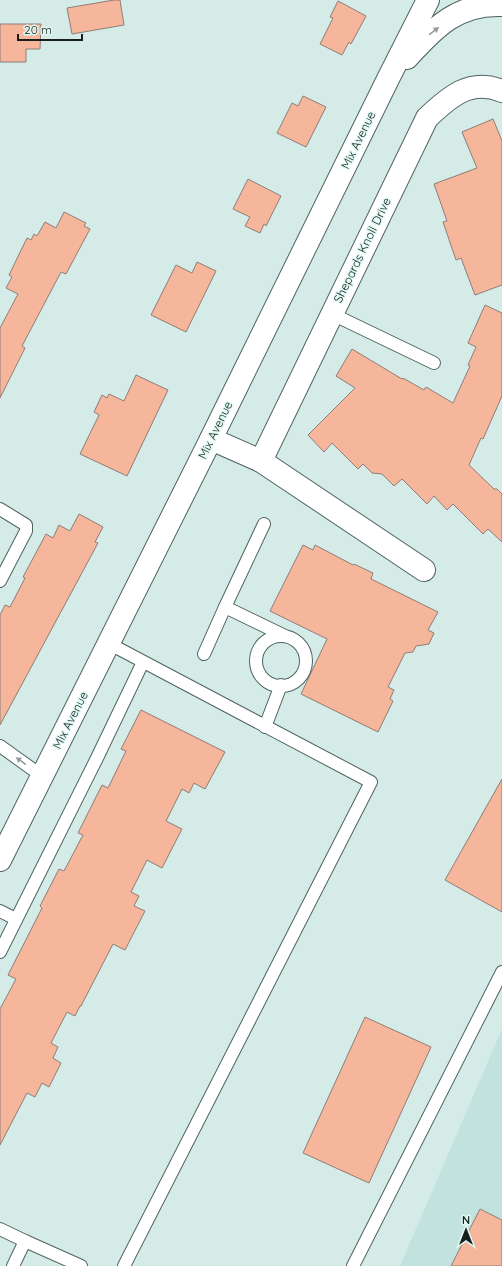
<svg xmlns="http://www.w3.org/2000/svg" width="502" height="1266" font-family="Quicksand,sans-serif">
  <rect width="100%" height="100%" fill="#d4ebe7"/>
  <path fill="#c2e3dd" d="M502 1029V1266H400Z"/>
  <g fill="#f6b69b" stroke="#8f7d76">
    <path d="M114 0H120L124 25 72 34 67 8Z"/>
    <path d="M338 1 366 16 351 44 349 42 342 55 320 44 333 18 330 17Z"/>
    <path d="M0 24H41L40 49H26V62H0Z"/>
    <path d="M303 96 326 107 306 147 277 133 292 103 298 106Z"/>
    <path d="M493 119 502 141V285L475 295 461 258 456 260 443 222 447 221 434 184 477 168 462 132Z"/>
    <path d="M248 179 281 196 266 226 264 224 260 233 245 226 250 217 233 209Z"/>
    <path d="M64 212 86 223 84 226 90 229 66 274 61 272 22 346 25 348 0 398V328L18 294 6 288 12 277 9 275 27 238 31 240 34 234 37 236 45 222 56 228Z"/>
    <path d="M197 262 216 271 186 332 151 315 176 265 192 273Z"/>
    <path d="M485 305 502 313V396L483 439 481 438 469 465 494 489H497L502 494V542L488 529 483 534 453 504 447 510 434 496 427 504 402 479 394 486 382 474 372 473 363 464 358 469 332 443 324 452 308 435 355 388 336 376 352 349 402 379 403 378 424 390 426 387 453 403 470 366 468 365 476 347 468 343Z"/>
    <path d="M136 375 168 390 127 476 80 454 99 415 94 412 102 395 107 398 109 394 124 401Z"/>
    <path d="M79 514 103 527 95 542 98 543 0 725V615L5 605 10 607 25 578 23 577 46 534 53 538 59 525 70 531Z"/>
    <path d="M303 545 313 550 315 545 353 565 354 564 373 573 371 579 438 612 428 630 434 633 429 644 416 646 413 652 405 653 388 687 394 690 390 699 393 701 378 732 301 694 327 639 270 611Z"/>
    <path d="M141 710 225 752 205 789 194 783 189 793 182 789 166 821 182 829 162 868 147 860 131 892 139 896 134 906 145 911 125 950 113 944 81 1006H80L75 1016 67 1012 51 1043 58 1047 53 1058 61 1063 49 1087 42 1083 35 1097 27 1093 0 1145V1009L16 979 8 975 42 908 40 906 59 869 64 871 83 835 78 833 102 785 108 788 126 751 121 749Z"/>
    <path d="M502 779V912L445 880Z"/>
    <path d="M365 1017 431 1047 369 1183 303 1153Z"/>
    <path d="M480 1209 502 1220V1266H451Z"/>
  </g>
  <g fill="none" stroke-linecap="round" stroke-linejoin="round">
    <g stroke="#4f6360" stroke-width="14">
      <g id="lane">
        <path d="M332 314 434 363"/>
        <path d="M0 509 26 525V531L0 581"/>
        <path d="M225 607 264 524"/>
        <circle cx="281" cy="661" r="25"/>
        <path d="M108 643 371 782 124 1266"/>
        <path d="M204 654 225 607 285 636"/>
        <path d="M265 727 281 685"/>
        <path d="M0 746 42 776"/>
        <path d="M0 911 16 919"/>
        <path d="M0 952 97 758 143 662"/>
        <path d="M0 1229 25 1241 13 1266"/>
        <path d="M25 1241 81 1266"/>
        <path d="M353 1266 502 972"/>
      </g>
    </g>
    <g stroke="#4f6360" stroke-width="24">
      <g id="street">
        <path d="M211 439 261 461 427 118C449 97 470 78 502 91"/>
        <path d="M261 461 424 570"/>
      </g>
    </g>
    <g stroke="#4f6360" stroke-width="24">
      <g id="secondary">
        <path d="M407 58C435 27 458 3 502 5"/>
        <path d="M0 860 211 439 388 79 428 0"/>
      </g>
    </g>
    <use href="#lane" stroke="#fff" stroke-width="12"/>
    <use href="#street" stroke="#fff" stroke-width="22"/>
    <use href="#secondary" stroke="#fff" stroke-width="22"/>
  </g>
  <defs><path id="oneway-solid" d="M-6-.8H1V-3.2L6.5 0L1 3.2V.8H-6Z"/></defs>
  <g fill="#969a99">
    <use href="#oneway-solid" transform="translate(434 31) rotate(-37)"/>
    <use href="#oneway-solid" transform="translate(21 761) rotate(-144)"/>
  </g>
  <g text-anchor="middle" dominant-baseline="central" stroke-width="3" stroke-linejoin="round" paint-order="stroke">
    <g font-size="12" fill="#161f1d" stroke="#e1f9f4">
      <text transform="translate(358 140) rotate(-64)">Mix Avenue</text>
      <text transform="translate(362 250) rotate(-64)">Shepards Knoll Drive</text>
      <text transform="translate(215 430) rotate(-64)">Mix Avenue</text>
      <text transform="translate(70 720) rotate(-63)">Mix Avenue</text>
    </g>
  </g>
  <g transform="translate(466 1230)" stroke="#e1f9f4" stroke-width="3" paint-order="stroke">
  <path d="M0-3L7 15L0 10L-7 15Z" fill="#161f1d"/>
  <text y="-6" font-size="11" font-weight="bold" text-anchor="middle" fill="#161f1d">N</text>
  </g>
  <path d="M18 34v6h64v-6" fill="none" stroke="#161f1d" stroke-width="2"/>
  <text x="24" y="34" font-size="12" fill="#161f1d" stroke="#e1f9f4" stroke-width="3" paint-order="stroke">20 m</text>
</svg>
